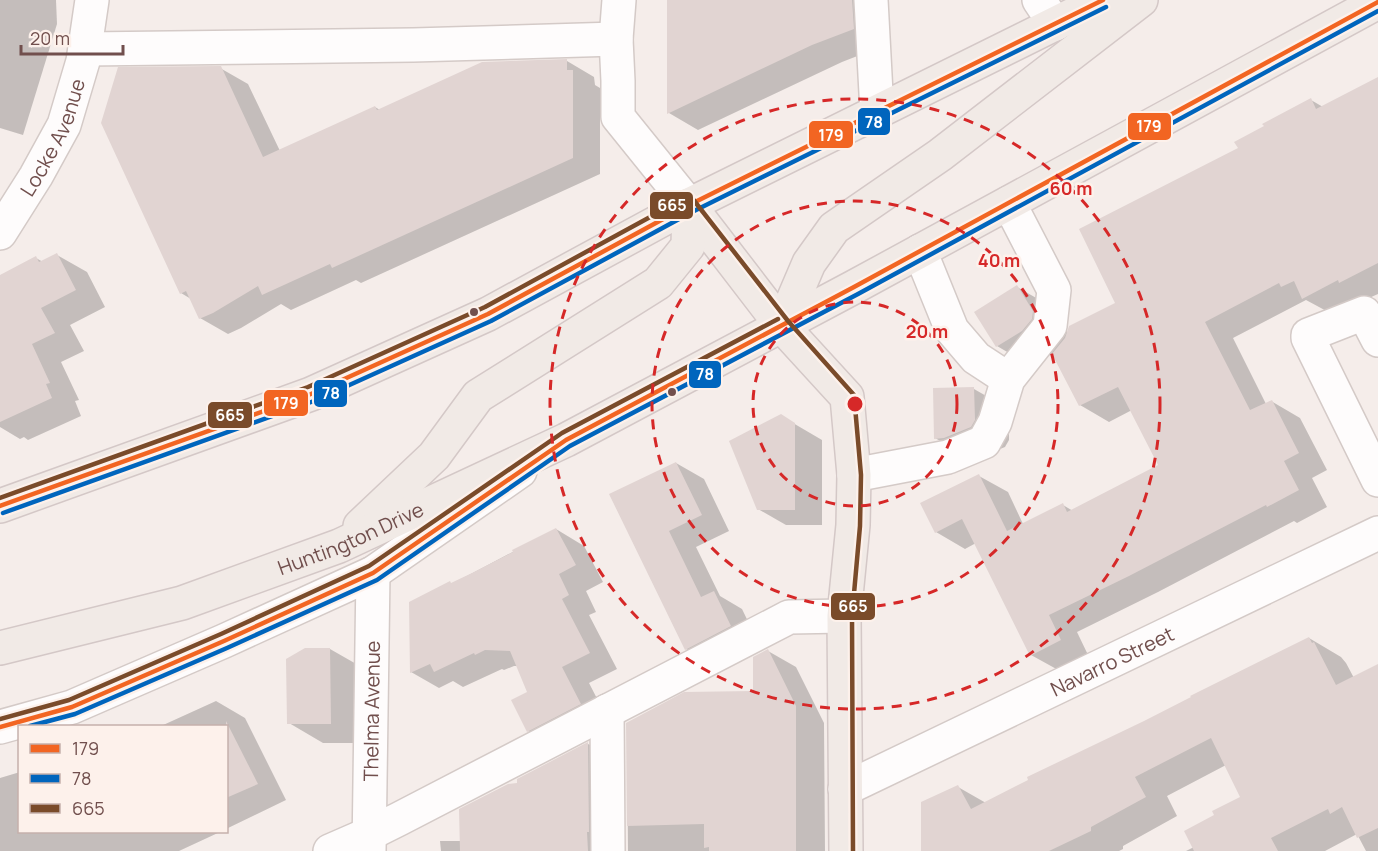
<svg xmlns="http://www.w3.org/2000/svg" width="1378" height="851" font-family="Manrope,sans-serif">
  <rect width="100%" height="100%" fill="#f5edea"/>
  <g fill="#0003">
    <path d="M0 0H56L57 24 23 135 0 128Z"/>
    <path d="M668 0H884L883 46 842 62 698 130 669 113Z"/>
    <path d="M567 61 594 77 595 85 600 88V174L361 283 356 280 291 310 281 304 241 328 228 334 200 318 191 299 181 293 220 68 248 84 280 151 375 107 380 110Z"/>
    <path d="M1378 79V294L1369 298 1366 297 1332 314 1306 300 1233 338 1266 404 1271 401 1300 418 1327 470 1312 478 1327 507 1297 523 1294 521 1158 592 1077 632 1089 657 1060 671 1031 655 976 543 965 549 936 532 979 476 1008 492 1023 524 1063 505 1073 511 1160 466 1132 410 1109 422 1080 405 1053 353 1031 366 997 346 1017 287 1052 307 1068 333 1117 303 1240 149 1311 100 1323 107Z"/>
    <path d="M57 255 87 272 105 307 70 325 84 351 61 362 79 400 75 401 81 416 28 440 24 437 20 439 0 427V287L36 258 43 262Z"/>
    <path d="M935 389H974L1009 409V440L1005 447 980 457 970 458 935 438Z"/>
    <path d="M781 416 822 440V525H786L758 509Z"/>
    <path d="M676 463 704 479 729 531 696 547 720 596 742 609 758 642 714 665 686 649 611 495Z"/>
    <path d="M556 529 584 546 603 582 586 591 596 612 589 615 617 669 589 683 608 720 556 747 528 731 529 693 518 666H514L504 670 502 669 463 687 453 681 439 688 411 672 452 584Z"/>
    <path d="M1309 638 1341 657 1346 663 1354 678 1378 666V851H1366L1357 834 1325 851H1186L1194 847 1216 816 1242 798 1226 765 1167 796 1177 816 1123 846V849L1119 851H923L958 787 986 803Z"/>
    <path d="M306 649H330L365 669V743H323L289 723Z"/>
    <path d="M768 651 796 667 824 723 825 851H628L627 724 755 693Z"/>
    <path d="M216 701 245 718 286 800 226 829V726H161Z"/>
    <path d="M588 744 617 760V851H441L440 841H461L518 785V780Z"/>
    <path d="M20 772V832H220L179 851H0V778Z"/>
  </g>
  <g fill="#e1d4d2">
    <path d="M667 0H852L854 29 812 45 667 114Z"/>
    <path d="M567 59V70H573V158L332 268 330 264 262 295 258 286 213 313 199 319 186 291 180 294 101 123 118 67 221 66 263 157 375 106 377 110 482 62Z"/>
    <path d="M1378 77V263L1339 283 1338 280 1302 299 1294 281 1281 287 1279 283 1205 322 1250 410 1272 400 1299 453 1284 461 1299 490 1267 507 1266 505 1129 576 1049 615 1061 640 1030 656 962 519 935 533 920 503 979 474 1007 531 1063 503 1067 512 1158 465 1118 387 1079 406 1052 354 1065 338 1069 326 1115 303 1079 229 1238 148 1234 142 1264 126 1262 124 1311 98 1316 109Z"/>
    <path d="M57 253 76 290 41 308 55 333 32 344 50 383 46 384 52 398 0 422V275L36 256 39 262Z"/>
    <path d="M1017 285 1033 311 1032 319 1022 331 996 347 974 312Z"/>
    <path d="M974 387 975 420 971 427 944 438 934 439 933 388Z"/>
    <path d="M781 414 795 423V510H757L729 441Z"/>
    <path d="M676 462 702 515 669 531 701 597 714 591 731 626 685 650 609 494Z"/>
    <path d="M556 528 576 565 559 574 569 595 562 599 590 653 562 667 581 704 527 732 511 700 527 692 510 651 485 650 475 655 474 653 434 672 430 664 410 673 409 602 450 581 451 583 472 573 513 552 512 550Z"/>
    <path d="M1309 637 1312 643 1314 642 1336 685 1378 664V828L1357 838 1342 807 1330 814 1328 809 1271 838 1278 851H1194L1184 831 1214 815 1212 811 1240 797 1211 738 1135 777 1146 797 1091 827V831L1049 851H921V802L958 785 971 809 1028 780 1027 777 1144 721 1191 697 1190 696Z"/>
    <path d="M305 648H330L331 724H287L286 659Z"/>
    <path d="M768 649 796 706V851H709V847L704 848V824L627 826 626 723 684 692 753 691V657Z"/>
    <path d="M226 721 258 784 226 798Z"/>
    <path d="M588 742 589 832H587L588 851H460L459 809 508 784 517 783V779Z"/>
  </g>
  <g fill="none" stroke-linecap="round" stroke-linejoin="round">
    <g stroke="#d4cac7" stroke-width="36">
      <g id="minor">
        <path d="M619 0 616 39 618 81V117L689 205"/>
        <path d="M871 0 877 112"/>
        <path d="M1039 0 1055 24"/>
        <path d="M85 49 413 45 616 39"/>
        <path id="s1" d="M0 233 36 176 64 125 83 61 92 0"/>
        <path d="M920 251 952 330 976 358 1008 379"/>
        <path d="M1378 340 1364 313 1308 335V338L1378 480"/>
        <path d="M854 475 948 457 984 442 995 422 1008 379 1050 326 1054 290 1009 203"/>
        <path d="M607 711 608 851"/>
        <path d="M0 727 72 707 224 641 373 573 520 471"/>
        <path id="s2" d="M845 789 1378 533"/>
        <path d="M330 851 369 834 399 819 789 617 844 616"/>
        <path id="s3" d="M369 851 373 573"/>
      </g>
    </g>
    <g stroke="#d4c8c7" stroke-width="36">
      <g id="major">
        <path d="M689 205 782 326 847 397 854 475 853 525 844 616 846 851"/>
        <path d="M782 326 809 263 834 228 940 155 1141 0"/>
        <path d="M0 506 311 394 488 314 689 205 1103 0"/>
        <path d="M360 526 434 456 478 396 658 283 688 246 689 205"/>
        <path id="s4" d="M0 648 182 603 339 546 566 440 854 287 1378 2"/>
      </g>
    </g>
    <use href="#minor" stroke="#fefcfc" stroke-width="33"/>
    <use href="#major" stroke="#f1eae6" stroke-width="33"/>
    <g stroke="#fdf1eb" stroke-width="9">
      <g id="bus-1">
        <path d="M0 506 311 394 488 314 689 205 1103 0"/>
        <path d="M0 727 72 707 224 641 373 573 566 440 854 287 1378 2"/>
      </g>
    </g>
    <g stroke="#fdf1eb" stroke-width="9">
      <g id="bus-2">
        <path d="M3 513 314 401 491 321 692 212 1106 7"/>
        <path d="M30 726 75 714 227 648 377 580 570 446 858 294 1378 11"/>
      </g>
    </g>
    <g stroke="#fdf1eb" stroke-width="9">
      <g id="bus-3">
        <path d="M0 498 308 387 485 307 685 198H692L788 321 854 395 861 475 860 526 852 616 853 851"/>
        <path d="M0 719 69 700 221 634 369 566 562 433 778 319"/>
      </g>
    </g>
    <use href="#bus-1" stroke="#f26522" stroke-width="4.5"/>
    <use href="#bus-2" stroke="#0065bd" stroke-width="4.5"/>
    <use href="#bus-3" stroke="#7a4b2a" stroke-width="4.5"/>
  </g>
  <g fill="none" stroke="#d62828" stroke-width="3" stroke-dasharray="10 8">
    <circle cx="855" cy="404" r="102"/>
    <circle cx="855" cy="404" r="203"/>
    <circle cx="855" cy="404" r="305"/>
  </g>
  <g fill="#714f4d" stroke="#fdf1eb" stroke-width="2">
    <circle cx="474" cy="312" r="5"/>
    <circle cx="672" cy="392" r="5"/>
  </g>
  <g text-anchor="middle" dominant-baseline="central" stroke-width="5" stroke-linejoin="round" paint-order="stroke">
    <g font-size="20" fill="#714f4d" stroke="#fdf1eb">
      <text stroke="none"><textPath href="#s1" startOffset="110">Locke Avenue</textPath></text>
      <text stroke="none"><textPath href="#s4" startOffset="368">Huntington Drive</textPath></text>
      <text stroke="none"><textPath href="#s2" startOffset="296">Navarro Street</textPath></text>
      <text stroke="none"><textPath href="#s3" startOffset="140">Thelma Avenue</textPath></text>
    </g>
  </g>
  <circle cx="855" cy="404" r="9" fill="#d62828" stroke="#fdf1eb" stroke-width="3"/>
  <g font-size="18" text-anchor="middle" font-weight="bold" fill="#d62828" stroke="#fdf1eb" stroke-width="5" stroke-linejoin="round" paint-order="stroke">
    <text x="1071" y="195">60 m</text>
    <text x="999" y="267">40 m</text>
    <text x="927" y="338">20 m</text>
  </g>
  <g stroke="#fdf1eb" stroke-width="2">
    <rect x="857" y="107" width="34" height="29" rx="6" fill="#0065bd"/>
    <rect x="1127" y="112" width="45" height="29" rx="6" fill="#f26522"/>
    <rect x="808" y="120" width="46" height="29" rx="6" fill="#f26522"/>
    <rect x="649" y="191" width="45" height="29" rx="6" fill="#7a4b2a"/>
    <rect x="688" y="360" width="34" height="29" rx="6" fill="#0065bd"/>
    <rect x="313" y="379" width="35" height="29" rx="6" fill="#0065bd"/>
    <rect x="263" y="389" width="46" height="28" rx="6" fill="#f26522"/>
    <rect x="207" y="401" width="46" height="28" rx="6" fill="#7a4b2a"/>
    <rect x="830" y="592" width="46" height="29" rx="6" fill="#7a4b2a"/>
  </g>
  <g font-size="16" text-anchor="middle" font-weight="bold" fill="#fff">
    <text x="874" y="128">78</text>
    <text x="1149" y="132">179</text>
    <text x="831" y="141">179</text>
    <text x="672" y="211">665</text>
    <text x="705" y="380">78</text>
    <text x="331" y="399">78</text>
    <text x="286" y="409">179</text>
    <text x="230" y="421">665</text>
    <text x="853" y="612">665</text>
  </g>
  <rect x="18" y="725" width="210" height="108" fill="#fdf1eb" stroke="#c5b0ac" stroke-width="1.5"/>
  <rect x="30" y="744" width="30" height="9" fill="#f26522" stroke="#c5b0ac" stroke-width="1.5"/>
  <text x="72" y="755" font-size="18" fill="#714f4d">179</text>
  <rect x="30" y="774" width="30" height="9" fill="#0065bd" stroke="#c5b0ac" stroke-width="1.5"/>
  <text x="72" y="785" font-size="18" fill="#714f4d">78</text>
  <rect x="30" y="804" width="30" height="9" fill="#7a4b2a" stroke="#c5b0ac" stroke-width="1.5"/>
  <text x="72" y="815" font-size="18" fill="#714f4d">665</text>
  <path d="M21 45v9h102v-9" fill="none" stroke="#714f4d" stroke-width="3"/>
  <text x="30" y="45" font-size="18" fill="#714f4d" stroke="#fdf1eb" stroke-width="4.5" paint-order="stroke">20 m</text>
</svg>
